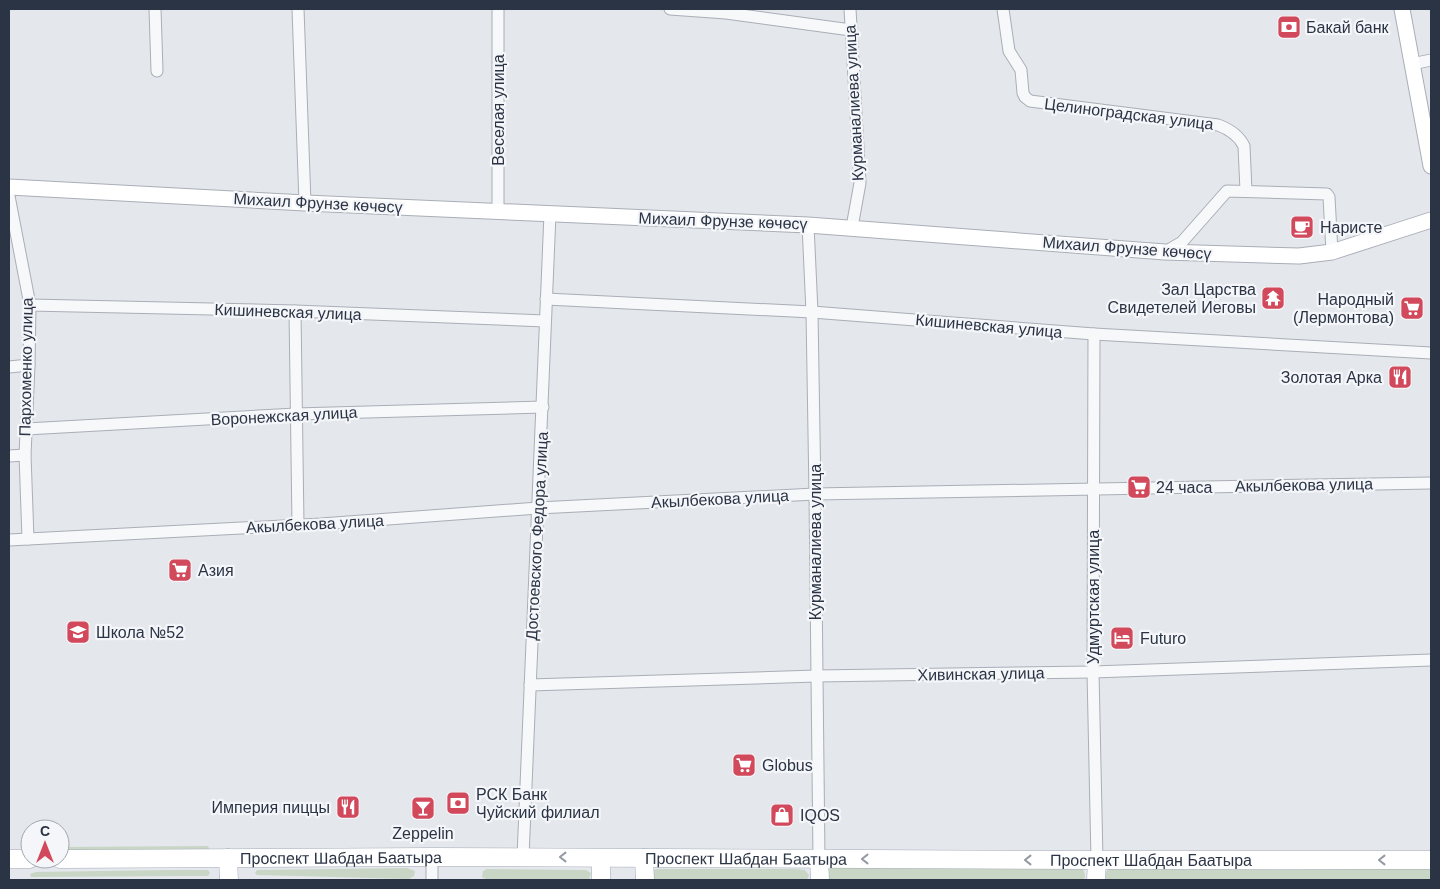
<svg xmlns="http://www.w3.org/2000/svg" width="1440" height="889" font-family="Arial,sans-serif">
  <rect width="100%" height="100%" fill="#e4e7ec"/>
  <g fill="#c9d6c5">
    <path d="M208 846 210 850 60 852V847Z"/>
    <path d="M1080 866C1084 870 1087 876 1083 880H829L827 875 828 870 834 867Z"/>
    <path d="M407 868 415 871 414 876 409 879 257 875 255 873 257 870Z"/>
    <path d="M1431 868V880H1107L1103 874 1109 869 1283 870Z"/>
    <path d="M487 869 586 870 591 873 589 880H488L482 877 483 871Z"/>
    <path d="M657 869H795L805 870 809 875 808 878 806 880H652V870Z"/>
    <path d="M168 870H208L210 873 208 876H190L36 877H31L30 874 36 872Z"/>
  </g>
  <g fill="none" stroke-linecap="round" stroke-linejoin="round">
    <g stroke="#a9aeb7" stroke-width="13">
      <g id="minor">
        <path d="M155 9 157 71"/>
        <path d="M298 9 305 203"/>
        <path d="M498 9V212"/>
        <path d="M670 9 726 13 851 30"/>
        <path d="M850 9 860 183 852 227"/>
        <path d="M1003 9 1009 51 1021 70 1023 93 1025 97 1030 101 1218 125C1229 129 1239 136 1244 146L1246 191"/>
        <path d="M1412 64 1431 60"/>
        <path d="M9 196 30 305 29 365 25 455 28 539"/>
        <path d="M808 225 812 312 815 494 819 859"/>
        <path d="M1165 252 1182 242 1227 191 1327 194 1329 197 1332 252"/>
        <path d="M546 299 812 312 1094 334 1431 353"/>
        <path d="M30 305 295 311 545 321"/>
        <path d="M295 311 298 525"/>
        <path d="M1094 334 1093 672 1097 860"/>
        <path d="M9 367 29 365"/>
        <path d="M26 429 296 414 543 407"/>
        <path d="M9 456 25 455"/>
        <path d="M9 540 321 524 538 508 815 494 1431 483"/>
        <path d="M530 685 816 676 1093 672 1431 660"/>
        <path d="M523 857 550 214"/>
        <path d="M432 880V857"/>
      </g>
    </g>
    <g stroke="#a9aeb7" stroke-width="17">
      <g id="secondary">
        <path d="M1402 9 1431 166"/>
        <path d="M9 187 305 203 808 225 1165 252 1299 256 1332 252 1431 220"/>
      </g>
    </g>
    <g stroke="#a3abb8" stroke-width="19">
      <g id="primary">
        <path d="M228 858 229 880"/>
        <path d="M644 858 645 880"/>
        <path d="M9 859H30"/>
        <path id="s1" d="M60 859 432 857 1097 860H1431"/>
        <path d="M819 859 820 880"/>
        <path d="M601 880V858"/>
        <path d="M1096 880 1097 860"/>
      </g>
    </g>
    <use href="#minor" stroke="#f7f8fa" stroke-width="11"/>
    <use href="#secondary" stroke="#fff" stroke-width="15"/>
    <use href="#primary" stroke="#fff" stroke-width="18"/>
  </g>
  <defs><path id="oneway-chevron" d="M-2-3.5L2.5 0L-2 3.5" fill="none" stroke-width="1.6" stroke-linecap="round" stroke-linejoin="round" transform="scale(1.25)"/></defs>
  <g stroke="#959aa2">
    <use href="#oneway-chevron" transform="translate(563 857) rotate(-180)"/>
    <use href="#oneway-chevron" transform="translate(865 859) rotate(-180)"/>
    <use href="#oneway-chevron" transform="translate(1028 860) rotate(-180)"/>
    <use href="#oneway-chevron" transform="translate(1382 860) rotate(180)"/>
  </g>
  <defs>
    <g id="bank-square" transform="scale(1.25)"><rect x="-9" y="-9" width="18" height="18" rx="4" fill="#d1495b" stroke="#f4f6f9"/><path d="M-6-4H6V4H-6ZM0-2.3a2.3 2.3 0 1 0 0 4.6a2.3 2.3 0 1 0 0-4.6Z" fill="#fff"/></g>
    <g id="cafe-square" transform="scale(1.25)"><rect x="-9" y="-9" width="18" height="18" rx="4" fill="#d1495b" stroke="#f4f6f9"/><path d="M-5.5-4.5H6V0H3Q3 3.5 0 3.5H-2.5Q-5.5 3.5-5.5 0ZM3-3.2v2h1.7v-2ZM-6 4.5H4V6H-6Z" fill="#fff"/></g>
    <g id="temple-square" transform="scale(1.25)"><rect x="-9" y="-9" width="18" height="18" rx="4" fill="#d1495b" stroke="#f4f6f9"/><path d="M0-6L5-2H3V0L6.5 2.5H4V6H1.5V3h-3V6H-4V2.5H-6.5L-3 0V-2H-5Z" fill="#fff"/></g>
    <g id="supermarket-square" transform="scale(1.25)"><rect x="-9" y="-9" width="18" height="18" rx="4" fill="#d1495b" stroke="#f4f6f9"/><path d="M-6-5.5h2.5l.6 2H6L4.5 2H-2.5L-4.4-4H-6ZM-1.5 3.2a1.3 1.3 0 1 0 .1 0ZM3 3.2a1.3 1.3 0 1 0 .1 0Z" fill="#fff"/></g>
    <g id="restaurant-square" transform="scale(1.25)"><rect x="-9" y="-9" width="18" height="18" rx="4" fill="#d1495b" stroke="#f4f6f9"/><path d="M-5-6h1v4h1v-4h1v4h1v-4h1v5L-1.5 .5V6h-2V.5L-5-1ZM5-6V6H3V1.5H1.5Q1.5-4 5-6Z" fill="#fff"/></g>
    <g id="school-square" transform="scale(1.25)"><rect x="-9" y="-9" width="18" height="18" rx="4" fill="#d1495b" stroke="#f4f6f9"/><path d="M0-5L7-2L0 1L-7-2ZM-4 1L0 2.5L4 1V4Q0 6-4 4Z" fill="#fff"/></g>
    <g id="hotel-square" transform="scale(1.25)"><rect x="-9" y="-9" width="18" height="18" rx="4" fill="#d1495b" stroke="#f4f6f9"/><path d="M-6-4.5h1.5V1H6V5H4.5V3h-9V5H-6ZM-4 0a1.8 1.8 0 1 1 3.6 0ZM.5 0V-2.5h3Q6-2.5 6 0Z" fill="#fff"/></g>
    <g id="bar-square" transform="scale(1.25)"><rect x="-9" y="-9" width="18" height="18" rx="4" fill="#d1495b" stroke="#f4f6f9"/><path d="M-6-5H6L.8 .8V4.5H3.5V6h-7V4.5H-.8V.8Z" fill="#fff"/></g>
    <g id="shop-square" transform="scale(1.25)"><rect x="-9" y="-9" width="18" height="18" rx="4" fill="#d1495b" stroke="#f4f6f9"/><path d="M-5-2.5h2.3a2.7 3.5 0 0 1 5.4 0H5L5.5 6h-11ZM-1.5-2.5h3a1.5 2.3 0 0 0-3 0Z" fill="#fff"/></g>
  </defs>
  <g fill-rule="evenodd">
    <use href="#bank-square" x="1289" y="27"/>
    <use href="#cafe-square" x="1302" y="227"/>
    <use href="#temple-square" x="1273" y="298"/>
    <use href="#supermarket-square" x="1412" y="308"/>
    <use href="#restaurant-square" x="1400" y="377"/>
    <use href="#supermarket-square" x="1139" y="487"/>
    <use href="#supermarket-square" x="180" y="570"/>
    <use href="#school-square" x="78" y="632"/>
    <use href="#hotel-square" x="1122" y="638"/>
    <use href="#supermarket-square" x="744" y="765"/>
    <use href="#bank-square" x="458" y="803"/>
    <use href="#restaurant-square" x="348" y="807"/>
    <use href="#bar-square" x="423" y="808"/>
    <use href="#shop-square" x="782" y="815"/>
  </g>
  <g text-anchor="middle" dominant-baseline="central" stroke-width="4.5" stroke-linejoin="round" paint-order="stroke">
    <g font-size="16" fill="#2b3445" stroke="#f4f6f9" text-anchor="start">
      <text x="1306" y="27">Бакай банк</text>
      <text x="1320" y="227">Наристе</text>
      <text x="1256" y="289" text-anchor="end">Зал Царства<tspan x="1256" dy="18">Свидетелей Иеговы</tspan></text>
      <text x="1394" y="299" text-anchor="end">Народный<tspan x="1394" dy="18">(Лермонтова)</tspan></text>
      <text x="1382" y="377" text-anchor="end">Золотая Арка</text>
      <text x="1156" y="487">24 часа</text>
      <text x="198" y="570">Азия</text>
      <text x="96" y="632">Школа №52</text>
      <text x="1140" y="638">Futuro</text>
      <text x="762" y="765">Globus</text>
      <text x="476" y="794">РСК Банк<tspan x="476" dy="18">Чуйский филиал</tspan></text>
      <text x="330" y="807" text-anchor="end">Империя пиццы</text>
      <text x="800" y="815">IQOS</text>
      <text x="423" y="833" text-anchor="middle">Zeppelin</text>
    </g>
    <g font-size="16" fill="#2b3445" stroke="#f4f6f9">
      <text transform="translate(854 103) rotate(-93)">Курманалиева улица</text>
      <text transform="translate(498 110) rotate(-90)">Веселая улица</text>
      <text transform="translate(1129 114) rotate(7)">Целиноградская улица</text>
      <text transform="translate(318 203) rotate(3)">Михаил Фрунзе көчөсү</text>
      <text transform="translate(723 221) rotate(2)">Михаил Фрунзе көчөсү</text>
      <text transform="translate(1127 248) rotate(4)">Михаил Фрунзе көчөсү</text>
      <text transform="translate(288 312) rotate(2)">Кишиневская улица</text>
      <text transform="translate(989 326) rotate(5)">Кишиневская улица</text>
      <text transform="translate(26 367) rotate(-89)">Пархоменко улица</text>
      <text transform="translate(284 416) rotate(-3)">Воронежская улица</text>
      <text transform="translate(1304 485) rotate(-1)">Акылбекова улица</text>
      <text transform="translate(720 499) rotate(-3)">Акылбекова улица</text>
      <text transform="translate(315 524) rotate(-3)">Акылбекова улица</text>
      <text transform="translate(537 536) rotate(-87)">Достоевского Федора улица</text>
      <text transform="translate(815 542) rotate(-90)">Курманалиева улица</text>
      <text transform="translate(1093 597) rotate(-90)">Удмуртская улица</text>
      <text transform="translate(981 674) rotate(-1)">Хивинская улица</text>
      <text stroke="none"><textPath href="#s1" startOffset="281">Проспект Шабдан Баатыра</textPath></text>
      <text stroke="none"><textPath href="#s1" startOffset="686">Проспект Шабдан Баатыра</textPath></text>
      <text stroke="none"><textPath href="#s1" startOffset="1091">Проспект Шабдан Баатыра</textPath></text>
    </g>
  </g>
  <rect width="1440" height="889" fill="none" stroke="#2b3445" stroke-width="20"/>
  <g transform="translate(45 844)"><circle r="24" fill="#f4f6f9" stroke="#a4a8b1"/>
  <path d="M0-4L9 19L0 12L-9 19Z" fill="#d1495b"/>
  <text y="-8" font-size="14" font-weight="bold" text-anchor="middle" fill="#2b3445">С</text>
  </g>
</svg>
